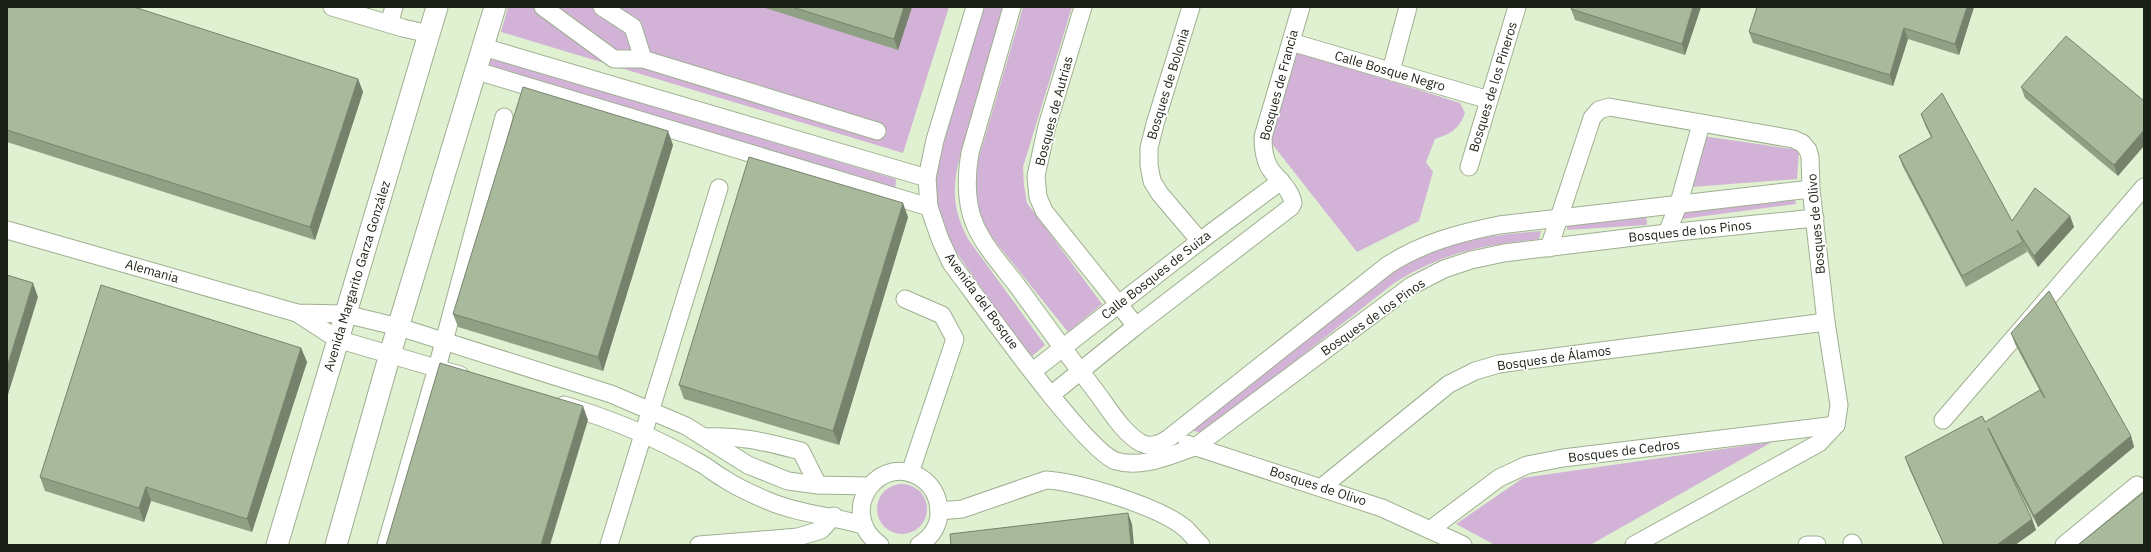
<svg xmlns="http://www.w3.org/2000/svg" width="2151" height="552" font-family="'IBM Plex Sans',sans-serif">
  <rect width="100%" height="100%" fill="#dff1d1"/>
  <g fill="#d3b2d8">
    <path d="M508 7H949L903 153 501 32Z"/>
    <path d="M983 7H1004L959 160C952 190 953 210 968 239L1045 345 1030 358 952 246 934 201 933 175Z"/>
    <path d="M1023 7H1072L1023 167 1024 185 1027 203 1102 304 1068 332 986 230 977 204 975 187 977 164Z"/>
    <path d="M1293 50 1460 103 1465 113C1459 129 1451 134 1435 139L1426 162 1433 172 1419 221 1357 252 1269 140Z"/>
    <path d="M485 56 896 179 895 190 482 64Z"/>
    <path d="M1703 136 1799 150 1797 179 1691 187Z"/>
    <path d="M1794 196 1796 204 1682 219 1683 212Z"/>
    <path d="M1646 215 1647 225 1567 230V222Z"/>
    <path d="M1541 231 1539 239C1481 246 1443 252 1393 284L1203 433 1190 430 1386 276C1440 242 1479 236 1541 231Z"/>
    <path d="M1772 442 1590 545H1495L1456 524 1523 478Z"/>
    <circle cx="902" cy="509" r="25"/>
  </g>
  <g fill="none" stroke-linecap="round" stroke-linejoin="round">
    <g stroke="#9eb091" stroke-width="19">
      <g id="minor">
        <path d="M332 7 403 28 429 34"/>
        <path d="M543 7 614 59H643L877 131"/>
        <path d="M602 7 633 27 643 59"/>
        <path d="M975 7 935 140 927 178 929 207 940 239 951 263C977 297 1085 451 1116 461 1142 469 1170 455 1195 447L1411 286 1444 269 1471 260 1504 253 1667 233 1815 218"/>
        <path d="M1012 7 970 153C966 177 965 202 975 225 985 248 1004 268 1019 288 1044 323 1070 358 1097 393 1109 409 1123 433 1141 443 1151 448 1160 444 1169 438L1388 265C1422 243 1459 233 1499 225L1811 189"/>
        <path d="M1083 7 1047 126 1036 176 1038 197 1044 211 1136 326"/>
        <path d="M1191 7 1155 124 1149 148V165L1152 181 1160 194 1200 241"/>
        <path d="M389 24 394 7"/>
        <path d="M1291 42 1489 100"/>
        <path d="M483 47 927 178"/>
        <path d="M477 71 929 207"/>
        <path d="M1391 71 1408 7"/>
        <path d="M1469 167 1517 7"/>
        <path d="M7 230 297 313 345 314 399 327 611 394 686 426 748 465 788 481 818 485 870 486"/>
        <path d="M1667 233 1679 203 1701 124"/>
        <path d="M1549 248 1592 118 1599 110 1609 107 1793 139 1802 143 1808 150 1810 157 1811 189 1826 322 1839 405 1836 425 1819 443 1634 545"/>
        <path d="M905 299 942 315 955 339 910 473"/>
        <path d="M297 313 337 339 460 375"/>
        <path d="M1033 371 1200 241 1281 181"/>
        <path d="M1051 395 1136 326 1291 207 1293 203C1290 187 1277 180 1269 167 1264 158 1263 147 1263 137L1301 7"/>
        <path d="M564 405C611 419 657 438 700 463 708 467 715 474 723 478 736 487 752 494 766 500 795 513 832 516 863 525"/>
        <path d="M1943 420 2144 187"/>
        <path d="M704 437C741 435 765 442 801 451L818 485"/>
        <path d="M1187 444 1382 508 1463 545"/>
        <path d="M1322 487 1449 384 1475 371 1499 364 1826 322"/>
        <path d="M939 511 962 509 1046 480C1079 482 1161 507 1186 529 1191 534 1196 540 1201 545"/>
        <path d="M1431 529 1499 478 1527 465 1563 458 1836 425"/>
        <path d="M1852 543 1853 545"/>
        <path d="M386 545 437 368 504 117"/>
        <path d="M609 545 719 188"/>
        <path d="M699 545 798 537 821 530 834 516"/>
        <path d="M880 545C834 511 882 448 924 480 933 487 938 498 939 509 940 524 932 537 919 545"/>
        <path d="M1807 545H1817"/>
        <path d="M2064 545 2137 485"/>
      </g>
    </g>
    <g stroke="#9eb091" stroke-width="23">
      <g id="major">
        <path d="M277 545 437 7"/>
        <path d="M336 545 390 354 495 7"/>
      </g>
    </g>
    <use href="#minor" stroke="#fff" stroke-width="17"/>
    <use href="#major" stroke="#fff" stroke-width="21"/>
  </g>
  <g fill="#90a085">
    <path d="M7 7 358 79 363 92 315 240 7 142Z"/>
    <path d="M762 7H912L898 50Z"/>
    <path d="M1701 7 1685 55 1575 20 1571 9Z"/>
    <path d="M1974 7 1959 55 1908 39 1893 86 1753 43 1749 32Z"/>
    <path d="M2021 87 2144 101 2118 176 2025 98Z"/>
    <path d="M1921 114 2012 221 2070 216 2074 227 2038 267 2025 248 2027 252 1966 287 1903 167 1899 156 1931 137 1925 125Z"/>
    <path d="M673 145 603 371 458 327 453 314Z"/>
    <path d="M908 217 839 445 684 399 679 385Z"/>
    <path d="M2011 333 2131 436 2134 447 2038 527 2007 468 2032 519 2036 530 2015 545H1944L1909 468 1905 457 1985 422 2040 391 2015 344Z"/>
    <path d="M301 348 307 362 252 532 151 501 144 522 45 491 40 477Z"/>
  </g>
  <g fill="#76826c">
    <path d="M904 7H912L898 50 894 39Z"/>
    <path d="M1693 7H1701L1685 55 1682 44Z"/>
    <path d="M1967 7H1974L1959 55 1955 44Z"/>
    <path d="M1904 28 1908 39 1893 86 1890 75Z"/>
    <path d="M358 79 363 92 315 240 310 227Z"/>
    <path d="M2144 130V146L2118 176 2114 165Z"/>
    <path d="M668 131 673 145 603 371 598 357Z"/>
    <path d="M903 203 908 217 839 445 833 431Z"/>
    <path d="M2070 216 2074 227 2038 267 2034 256Z"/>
    <path d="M33 283 38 297 7 398V367Z"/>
    <path d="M301 348 307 362 252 532 247 519Z"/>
    <path d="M583 406 588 420 550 545H541Z"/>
    <path d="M2131 436 2134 447 2038 527 2034 516Z"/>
    <path d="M146 487 151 501 144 522 139 508Z"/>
    <path d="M1128 513 1132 524 1134 545H1131Z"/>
    <path d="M2032 519 2036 530 2015 545H1997Z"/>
  </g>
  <g fill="#a8ba9b" stroke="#76826c">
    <path d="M7 7H134L358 79 310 227 7 130Z"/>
    <path d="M792 7H904L894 39Z"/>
    <path d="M1572 7H1693L1682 44 1571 9Z"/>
    <path d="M1757 7H1967L1955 44 1904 28 1890 75 1749 32Z"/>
    <path d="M2066 36 2144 101V130L2114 165 2021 87Z"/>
    <path d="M523 87 668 131 598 357 453 314Z"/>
    <path d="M1942 93 2012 221 2035 188 2070 216 2034 256 2017 230 2023 242 1962 276 1899 156 1932 137 1921 114Z"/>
    <path d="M749 157 903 203 833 431 679 385Z"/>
    <path d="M7 275 33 283 7 367Z"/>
    <path d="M101 285 301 348 247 519 146 487 139 508 40 477Z"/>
    <path d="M2049 291 2131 436 2034 516 1988 428 2032 519 1997 545H1944L1905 457 1982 416 1985 422 2040 390 2045 398 2011 333Z"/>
    <path d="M440 363 583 406 541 545H386Z"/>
    <path d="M2144 492V545H2078Z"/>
    <path d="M1128 513 1131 545H951L950 534Z"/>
  </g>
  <g text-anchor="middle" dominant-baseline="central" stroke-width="3.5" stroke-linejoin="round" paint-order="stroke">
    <g font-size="13" fill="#1a2015" stroke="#fff">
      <text transform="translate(1390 71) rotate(16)">Calle Bosque Negro</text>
      <text transform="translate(1168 84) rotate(-73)">Bosques de Bolonia</text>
      <text transform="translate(1279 85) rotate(-75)">Bosques de Francia</text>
      <text transform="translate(1493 87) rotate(-73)">Bosques de los Pineros</text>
      <text transform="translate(1054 111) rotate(-75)">Bosques de Autrias</text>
      <text transform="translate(1816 224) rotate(-95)">Bosques de Olivo</text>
      <text transform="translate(1690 231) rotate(-6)">Bosques de los Pinos</text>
      <text transform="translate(152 271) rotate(16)">Alemania</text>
      <text transform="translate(1156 275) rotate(-38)">Calle Bosques de Suiza</text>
      <text transform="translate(357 276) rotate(-73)">Avenida Margarito Garza González</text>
      <text transform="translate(982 301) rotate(54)">Avenida del Bosque</text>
      <text transform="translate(1373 317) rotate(-35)">Bosques de los Pinos</text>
      <text transform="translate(1554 358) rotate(-8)">Bosques de Álamos</text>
      <text transform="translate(1624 451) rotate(-7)">Bosques de Cedros</text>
      <text transform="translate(1318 486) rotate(18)">Bosques de Olivo</text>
    </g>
  </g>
  <rect width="2151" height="552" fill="none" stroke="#1a2015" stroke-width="16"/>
</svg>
